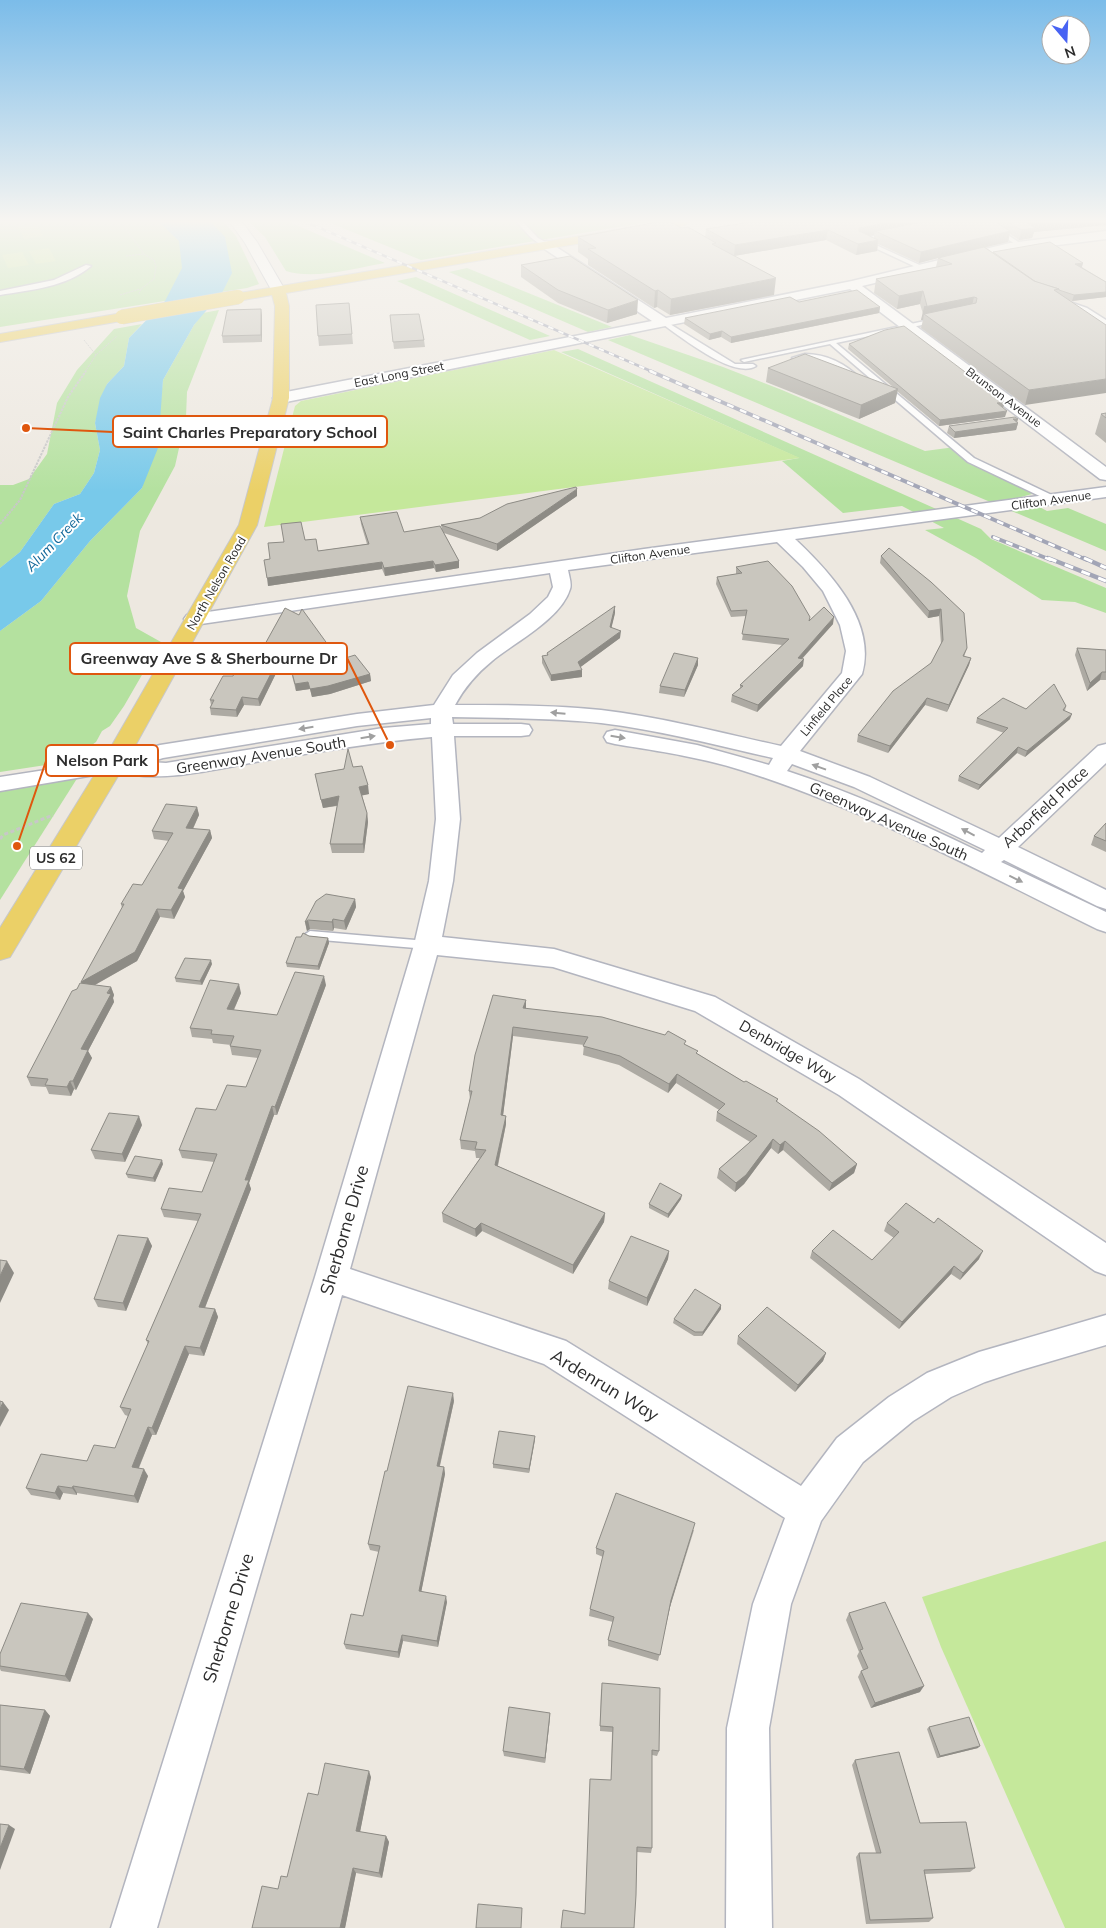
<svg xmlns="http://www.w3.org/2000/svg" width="1106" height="1928" font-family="Mulish,sans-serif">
  <rect width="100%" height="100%" fill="#ede8e0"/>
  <g fill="#b4e19f">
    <path d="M0 222H224L236 236 259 284 247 288 0 327Z"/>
    <path d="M249 222H289L385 263C356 268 314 280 286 271L265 237Z"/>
    <path d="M328 222H648L421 260Z"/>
    <path d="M467 268 612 327 588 332 449 272Z"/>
    <path d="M416 277 550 336 530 340 397 281Z"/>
    <path d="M219 310 187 392 186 417 175 466 140 531 127 596 136 628 161 642 124 706 110 726 102 731 96 742 72 759 59 763 0 772V631L41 601 90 541 142 488 160 407 163 380 194 325 203 313Z"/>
    <path d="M142 324 129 338 124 366 107 384 95 423 100 450 94 473 80 494 54 504 20 552 0 568V485H13L29 479 47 454 57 403 77 370 114 329Z"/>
    <path d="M630 335 723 367 782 390 925 451 955 447 980 466 1032 494 1021 497 1047 511 1068 508 1106 524V551L608 340Z"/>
    <path d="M578 349 981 529 991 539 1106 588V613L1075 602 1042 600 976 558 925 530 944 528 902 506 843 513 782 461 799 458 561 352Z"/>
    <path d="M78 777 0 900V792Z"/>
  </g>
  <g fill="#c5e89b">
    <path d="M37 224 43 236 24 239 17 226Z"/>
    <path d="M49 248 56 261 36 264 29 251Z"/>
    <path d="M22 252 29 265 8 268 2 255Z"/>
    <path d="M554 350 800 458 264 527 295 406 301 401Z"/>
    <path d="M1106 1541V1928H1065L941 1647 922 1597Z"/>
  </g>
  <path fill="#78c9ea" d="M159 222H211L225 237 232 273 223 291 194 325 163 380 158 448 142 488 90 541 41 601 0 631V568L20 552 54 504 80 494 94 473 100 450 95 423 100 398 107 384 124 366 129 338 165 301 182 268 179 241Z"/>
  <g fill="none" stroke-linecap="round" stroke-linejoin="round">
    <g stroke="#b3b5bf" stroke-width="3">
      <g id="service">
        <path d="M517 222H523L538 238 549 244V246C536 246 525 231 517 222Z"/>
        <path d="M982 222H988L1023 245 1018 246Z"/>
        <path d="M890 232 892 235 867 241 924 267V269H920L858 240Z"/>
        <path d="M86 265 91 266C67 287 30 290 0 295V291L54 280Z"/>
        <path d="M1064 300 1087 308 1106 320V325L1083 310 1062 303V301Z"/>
        <path d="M939 318 941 319V321L836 343 974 458 1056 497V501H1050L968 462 830 344 744 362 741 360Z"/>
        <path d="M661 321H665L735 364H753L756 366C734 380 680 336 661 323Z"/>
        <path d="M805 354C827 354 846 364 862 380L856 381C836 366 820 356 795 360L792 358Z"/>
        <path d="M310 931 427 941 433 945 427 949 310 939 304 935Z"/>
      </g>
    </g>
    <g stroke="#b3b5bf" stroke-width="3">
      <g id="minor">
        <path d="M1106 231V239L1010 251 862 286 1106 467V480L1100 479 850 289 281 403 276 401 273 398 276 395 281 393 652 321 543 248 541 245 543 242 547 241 666 318 852 281 1010 243Z"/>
        <path d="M1106 487V497L795 539C830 572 877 622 862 674L800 751 870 777 999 838 1098 746 1106 744V763L1018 847 1106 890V909L1097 906 1004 860 1001 862 1106 912V932L1097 929C981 872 865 809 741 770 700 757 657 751 615 744L607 742 604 737 607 732 615 730 697 745 769 765 773 758C716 745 659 730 601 723 551 718 502 718 452 717L453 724H521L529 725 532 730 529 735 521 736H454L460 819 453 881 442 937 554 949 715 997 859 1079 1106 1243V1275L1095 1271 839 1095 695 1011 553 967 437 955 350 1269 566 1341 801 1486 837 1438 889 1397 927 1373 979 1352 1106 1315V1345L1021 1370 985 1382 951 1397 913 1421 863 1462 821 1521 791 1604 769 1728 772 1928H726L727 1728 753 1604 785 1518 544 1364 342 1295 157 1928H111L315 1277 414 945 429 881 436 819 432 737C374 742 318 752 261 761 221 768 156 785 118 771L0 791V777L110 760 160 745 357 714 434 705 453 675 477 653 530 614 548 597 553 587 550 573 194 625 187 623 184 619 187 615 644 549ZM777 542 803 567 823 591 840 625 846 651 842 673 781 746C721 733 661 717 601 710 552 705 504 705 455 705 465 687 476 674 492 661 515 642 561 619 570 589 572 584 569 576 568 570ZM431 718V724L383 728 166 763 150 762 163 758 357 726ZM792 764 854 787 985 850 982 853C918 822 854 793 787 771Z"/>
      </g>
    </g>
    <g stroke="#b3b5bf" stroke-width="2">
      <path id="secondary" d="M230 222H242L257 242 285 290 283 293H273L245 243Z"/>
    </g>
    <g stroke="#c8c8c8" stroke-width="2">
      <g id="primary">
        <path d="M663 222H689L683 226 286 293 289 306V398L257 525 124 766 10 957 0 960V928L100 766 239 525 273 398 275 306 272 295 238 301 231 297 233 294Z"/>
        <path d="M122 313 127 314 129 317 127 320 0 342V334Z"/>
      </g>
    </g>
    <g stroke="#c8c8c8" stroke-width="1" stroke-dasharray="2 1" stroke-linecap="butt">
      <path d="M121 222 144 254 154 260 156 267 154 279 141 289 139 294"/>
      <path d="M126 256 144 254"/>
      <path d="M120 295 140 289"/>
      <path d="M84 340 96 355"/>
      <path d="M85 372 96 355 117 336"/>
    </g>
    <path stroke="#c8c8c8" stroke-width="2" stroke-dasharray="2.5 1" stroke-linecap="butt" d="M0 524 20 500 68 397 86 371"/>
    <path stroke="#c8c8c8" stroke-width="3" stroke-dasharray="4 2.5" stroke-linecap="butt" d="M0 839 3 835 53 815"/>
    <use href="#service" fill="#fff" fill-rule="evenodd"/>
    <use href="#minor" fill="#fff" fill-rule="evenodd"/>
    <use href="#secondary" fill="#fff" fill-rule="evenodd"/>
    <use href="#primary" fill="#ebd067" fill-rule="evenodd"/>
    <g stroke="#a2a5b6" stroke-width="2.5">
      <path id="rail-far2" d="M306 222 653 372"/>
    </g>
    <g stroke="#a2a5b6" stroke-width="4">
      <g id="rail-far1">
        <path d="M650 371 1087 560"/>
        <path d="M993 537 1051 560"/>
      </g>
    </g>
    <g stroke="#a2a5b6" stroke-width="4.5">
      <g id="rail">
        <path d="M1048 558 1106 581"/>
        <path d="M1084 558 1106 568"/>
      </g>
    </g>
    <use href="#rail-far2" stroke="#fff" stroke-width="2" stroke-dasharray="5.5" stroke-linecap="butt"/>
    <use href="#rail-far1" stroke="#fff" stroke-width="2.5" stroke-dasharray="7" stroke-linecap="butt"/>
    <use href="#rail" stroke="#fff" stroke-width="3" stroke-dasharray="9" stroke-linecap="butt"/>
    <g stroke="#c8c8c8" stroke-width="15" stroke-linecap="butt">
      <path id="primary-bridge" d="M122 317 238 297"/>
    </g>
    <use href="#primary-bridge" stroke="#ebd067" stroke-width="14"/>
  </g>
  <g fill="#adaaa3" fill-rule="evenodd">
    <path d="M751 222H1106V225L1034 232 1032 238 1019 240 1010 234 1008 242 985 247 992 252H993L1083 263 1082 267 1106 282V297L1072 301 1069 300 1025 405 921 328 923 320H921L923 314 920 304 897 309 874 293 876 279 936 267 938 258 919 263 878 244 877 251 856 255 826 240 734 256 774 295 670 315 657 307 654 308 588 265V259L578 252V237L682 228 705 237 706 229ZM874 235V238L869 236Z"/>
    <path d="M521 265 637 314 607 323 558 303 521 277Z"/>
    <path d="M799 302 880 307 879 313 731 343 721 337 709 340 684 324 685 318Z"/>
    <path d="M349 303 353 344 319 346 318 336Z"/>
    <path d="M262 315V342L223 343 222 336Z"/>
    <path d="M390 315 424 340 425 347 394 349Z"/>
    <path d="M849 344 1003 408 1005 417 939 426 897 391 895 403 859 419 766 382 768 368 893 387 848 349Z"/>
    <path d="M1106 413V443L1095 434 1101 414Z"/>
    <path d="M1017 422 1018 423 1016 430 954 438 947 433 949 426Z"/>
    <path d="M577 496 497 551 444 533 459 561V568L436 572 434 568 385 576 382 569 268 586 270 559 305 540 318 551 367 544 361 524 360 517 404 532 442 529 441 525 480 518Z"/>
    <path d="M881 556 931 582 967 648 964 657 971 658 969 665 947 712 925 705 888 753 857 742 858 735 931 663 941 644 939 616 928 618 880 563Z"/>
    <path d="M736 567 809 621 833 624 802 659 803 666 757 712 731 702 732 695 740 688V685L782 645 742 640 746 616 731 617 716 584 717 577 736 574Z"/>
    <path d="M285 608 339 660 370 674 371 681 330 694 312 697 310 689 296 691 286 653 260 706 244 705 237 717 211 715 210 708 211 705 210 700 233 676 249 673Z"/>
    <path d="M615 613 611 628 620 638 580 667 582 677 551 681 542 663V656H547V653Z"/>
    <path d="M1077 648 1106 650V680H1100L1087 691 1075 655Z"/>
    <path d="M698 658V665L684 697 659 693 660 686Z"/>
    <path d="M1066 706 1065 711 1070 719 1025 757 1017 753 978 790 958 781 959 776 1004 733 976 723 977 718 1026 709Z"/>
    <path d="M353 767 369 794 362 795 367 813 368 822 364 853H332L330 844 337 806 323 808 315 774Z"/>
    <path d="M197 807 199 815 193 829 210 830 212 838 183 891 185 897 174 919 160 917 137 961 95 985 111 987 114 995 113 998 114 1002 88 1051 92 1058 76 1090 74 1089 71 1096 49 1094 46 1087 31 1086 27 1077 77 989 81 983 122 908 121 904 142 885 169 841 154 839 152 831Z"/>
    <path d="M1106 823V852L1091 845 1094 836Z"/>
    <path d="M355 899 356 907 346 930 334 928 333 931 310 929 307 931 305 922Z"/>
    <path d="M309 936 328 938 329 943 319 970 287 967 286 963Z"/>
    <path d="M212 964 202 985 176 982 175 978Z"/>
    <path d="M326 985 277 1115H274L249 1183 251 1189 205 1308 215 1309 218 1317 204 1356 189 1354 156 1435H152L139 1468 148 1476 138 1503 77 1493V1495L63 1493 60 1500 31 1495 26 1488 115 1448 128 1416 125 1415 120 1407 148 1344 146 1340 198 1221 164 1217 161 1209 202 1192 214 1162 182 1158 179 1150 216 1110 246 1087 258 1058 232 1055 230 1046 231 1045 213 1043 212 1039 192 1037 190 1028 241 993 234 1010 277 1015Z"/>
    <path d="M526 1000V1009L686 1045 698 1054 744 1082 778 1099 777 1102 857 1164 854 1173 829 1191 783 1150 778 1154 771 1148 744 1184 735 1192 717 1178 719 1169 750 1142 716 1121 717 1112 719 1110 676 1083 668 1093 619 1065 583 1055 584 1045 513 1036 503 1115 506 1116V1124L498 1166 605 1213 604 1222 573 1274 482 1231 476 1237 443 1222 442 1213 480 1158H476L475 1151 461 1149 460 1140 470 1099 469 1091Z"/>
    <path d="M142 1125 125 1162 95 1159 91 1150Z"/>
    <path d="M163 1164 155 1182 128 1178 126 1174Z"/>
    <path d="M681 1199 668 1218 649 1208V1204Z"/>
    <path d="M887 1223 979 1259 960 1280 951 1274 899 1329 810 1258 812 1251 872 1260 894 1238 884 1231Z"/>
    <path d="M148 1238 152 1246 126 1311 98 1307 94 1299Z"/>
    <path d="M669 1251 668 1259 647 1306 608 1289 609 1281Z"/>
    <path d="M721 1305V1309L702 1336H694L673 1323 674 1319Z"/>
    <path d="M738 1336 826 1353 823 1361 795 1392 737 1344Z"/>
    <path d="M454 1401 440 1466 444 1467 445 1474 421 1592 447 1602 438 1647 403 1641 399 1658 346 1649 344 1644 363 1616 379 1552 370 1550 368 1544 387 1471Z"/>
    <path d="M535 1436 529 1473 493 1468V1464Z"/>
    <path d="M694 1530 670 1607 658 1661 608 1646V1640L613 1622 589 1616 590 1609 603 1557 596 1554V1548Z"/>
    <path d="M849 1613 920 1692 871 1708 858 1677 861 1671 863 1670 857 1656 859 1652 846 1620Z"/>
    <path d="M93 1619 70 1682 1 1671 0 1669V1654Z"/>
    <path d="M601 1689 659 1751 657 1756 652 1755V1848L651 1853 637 1852 585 1914 611 1780 612 1732 600 1731Z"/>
    <path d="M0 1705 45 1710 50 1716 30 1774 0 1770Z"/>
    <path d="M550 1713 545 1763 504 1756 503 1751Z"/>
    <path d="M929 1727 978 1748 937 1758 927 1729Z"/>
    <path d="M855 1760 920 1823 975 1868 970 1872 925 1874 933 1918 929 1922 866 1924 856 1857 859 1853H876L852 1765Z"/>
    <path d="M371 1777 360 1832 386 1836 389 1842 382 1878 356 1873 345 1928H252L278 1889 287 1877 318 1795Z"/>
  </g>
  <g fill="#8d8b85">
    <path d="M891 222H942L875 231 874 235 858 238 859 228Z"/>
    <path d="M1040 222H1106V225L1034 232 1032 238 1019 240 1021 230 1027 223Z"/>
    <path d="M828 230 826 240 734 256 735 245Z"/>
    <path d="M1010 231 1008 242 939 258H938L919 263 921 252Z"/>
    <path d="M878 240 877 251 856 255 858 244Z"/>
    <path d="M1083 263 1081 269 1075 264Z"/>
    <path d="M776 278 774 295 670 315 671 299Z"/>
    <path d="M658 290 657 307 654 308 655 291Z"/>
    <path d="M923 291 920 304 897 309 899 296Z"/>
    <path d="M1106 292V297L1072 301 1074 295Z"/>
    <path d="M974 297 971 310 924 314 923 320H921L924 307Z"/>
    <path d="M638 300 637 314 607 323 608 310Z"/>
    <path d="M880 307 879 313 731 343V337Z"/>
    <path d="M261 309 262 315V342L261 335Z"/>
    <path d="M722 331 721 337 709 340 710 334Z"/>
    <path d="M1106 379V393L1025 405 1029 390Z"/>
    <path d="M898 389 895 403 859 419 861 405Z"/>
    <path d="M1005 402 1003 408 997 403Z"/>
    <path d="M1007 411 1005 417 939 426 940 420Z"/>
    <path d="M1013 419H1018L1017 423H1018L1016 430 954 438 955 432Z"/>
    <path d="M577 489V496L497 551V544Z"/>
    <path d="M433 561 434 568 385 576 384 568Z"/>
    <path d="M459 561V568L436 572 435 565Z"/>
    <path d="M382 562V569L268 586 267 578Z"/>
    <path d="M615 606V613L610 634V627Z"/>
    <path d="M941 609 939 616 928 618 929 611Z"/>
    <path d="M834 617 833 624 797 664 798 658Z"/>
    <path d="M621 631 620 638 578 669V662Z"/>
    <path d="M285 646 286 653 260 706 258 699Z"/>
    <path d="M698 658V665L684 697 685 690Z"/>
    <path d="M971 658 969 665 947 712 949 705Z"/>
    <path d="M804 659 803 666 757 712 758 705Z"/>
    <path d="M582 670V677L551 681V675Z"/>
    <path d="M1102 672 1100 680 1087 691 1090 683Z"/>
    <path d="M370 674 371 681 330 694 312 697 310 689Z"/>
    <path d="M308 682 310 689 296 691 295 684Z"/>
    <path d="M242 697 244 705 237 717 236 710Z"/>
    <path d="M927 698 925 705 888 753 890 746Z"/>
    <path d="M1072 714 1070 719 1025 757 1027 751Z"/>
    <path d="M1018 747 1017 753 978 790 980 785Z"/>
    <path d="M368 785 369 794 360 796 359 787Z"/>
    <path d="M339 796 340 805 323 808 321 800Z"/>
    <path d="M197 807 199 815 189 837 186 828Z"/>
    <path d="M367 813 368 822 364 853 363 844Z"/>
    <path d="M210 830 212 838 183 891 185 897 174 919 171 910 178 888Z"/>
    <path d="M355 899 356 907 346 930 344 921Z"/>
    <path d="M157 909 160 917 137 961 84 991 81 982Z"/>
    <path d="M333 919 334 928 333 931 332 922Z"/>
    <path d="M308 920 310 929 307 931 305 922Z"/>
    <path d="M328 938 329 943 319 970 318 966Z"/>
    <path d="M211 960 212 964 202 985 200 981Z"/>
    <path d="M324 976 326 985 277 1115 275 1107Z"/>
    <path d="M239 984 241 993 230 1018 227 1009Z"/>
    <path d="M111 987 114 995 113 998 114 1002 88 1051 92 1058 76 1090 73 1081 81 1049Z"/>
    <path d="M526 1000V1009L523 1008Z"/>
    <path d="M513 1027V1036L502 1124 501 1115Z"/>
    <path d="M677 1074 676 1083 668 1093 669 1084Z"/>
    <path d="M70 1081 74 1089 71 1096 67 1087Z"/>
    <path d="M272 1106 274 1115 249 1183 251 1189 202 1315 199 1307Z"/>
    <path d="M139 1116 142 1125 125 1162 122 1154Z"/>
    <path d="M506 1116V1124L496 1173 495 1165Z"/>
    <path d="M773 1139 771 1148 744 1184 735 1192 736 1183Z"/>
    <path d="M785 1141 783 1150 778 1154 780 1145Z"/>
    <path d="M162 1160 163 1164 155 1182 153 1178Z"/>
    <path d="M857 1164 854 1173 829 1191 832 1183Z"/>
    <path d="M682 1195 681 1199 668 1218V1214Z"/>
    <path d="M605 1213 604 1222 573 1274V1265Z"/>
    <path d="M481 1223 482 1231 476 1237 475 1229Z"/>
    <path d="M148 1238 152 1246 126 1311 123 1303Z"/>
    <path d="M669 1251 668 1259 647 1306V1298Z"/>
    <path d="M983 1251 979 1259 960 1280 963 1273Z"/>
    <path d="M7 1261 14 1273 0 1303V1276Z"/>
    <path d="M954 1266 951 1274 899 1329 902 1322Z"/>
    <path d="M721 1305V1309L702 1336 703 1332Z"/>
    <path d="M215 1309 218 1317 204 1356 200 1348Z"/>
    <path d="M185 1346 189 1354 156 1435 152 1428Z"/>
    <path d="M826 1353 823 1361 795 1392 798 1385Z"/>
    <path d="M453 1393 454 1401 438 1473 437 1466Z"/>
    <path d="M3 1402 9 1410 0 1427V1409Z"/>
    <path d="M148 1427 152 1435 136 1474 132 1467Z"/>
    <path d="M535 1436V1440L529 1473V1469Z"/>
    <path d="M444 1467 445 1474 420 1598 419 1591Z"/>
    <path d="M144 1469 148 1476 138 1503 134 1496Z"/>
    <path d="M58 1486 63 1493 60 1500 55 1493Z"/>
    <path d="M73 1486 77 1493V1495L72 1488Z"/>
    <path d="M695 1523 670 1607 658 1661 671 1600Z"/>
    <path d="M446 1596 447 1602 438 1647 437 1641Z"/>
    <path d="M88 1613 93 1619 70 1682 65 1676Z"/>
    <path d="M402 1635 403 1641 399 1658 398 1652Z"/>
    <path d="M924 1686 920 1692 871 1708 875 1703Z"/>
    <path d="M45 1710 50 1716 30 1774 24 1769Z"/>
    <path d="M550 1713V1718L545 1763V1758Z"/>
    <path d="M980 1746 978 1748 937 1758 940 1756Z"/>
    <path d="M369 1771 371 1777 359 1837 356 1831Z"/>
    <path d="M9 1825 15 1829 0 1870V1848Z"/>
    <path d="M386 1836 389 1842 382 1878 379 1873Z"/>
    <path d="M353 1868 356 1873 345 1928H340Z"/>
  </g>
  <g fill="#c9c6be" stroke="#8d8b85">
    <path d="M658 222H670L682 228 688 227 716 243 712 244 776 278 671 299 658 290 655 291 588 249 596 248 578 237Z"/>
    <path d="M751 222H891L859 228V231L878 240 858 244 828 230 735 245 706 229Z"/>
    <path d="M923 222H996L1010 231 921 252 875 231Z"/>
    <path d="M1009 222H1040L1027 223 1035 228 1021 230Z"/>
    <path d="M1050 242 1083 263 1075 264 1106 282V292L1074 295 1059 290V289L1036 282 993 252Z"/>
    <path d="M984 247 1034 281 1059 289 1054 290 1106 325V379L1029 390 924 314 976 303 977 298 974 297 924 307 927 306 923 291 899 296 876 279 952 264 938 258Z"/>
    <path d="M570 256 638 300 608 310 558 290 521 265Z"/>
    <path d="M857 290 880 307 731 337 722 331 710 334 685 318 790 297 799 302Z"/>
    <path d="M349 303 352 334 318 336 316 305Z"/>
    <path d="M261 309V335L222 336 227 310Z"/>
    <path d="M419 314 424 340 393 342 390 315Z"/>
    <path d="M904 326 1005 402 997 403 1007 411 940 420 849 344 885 330Z"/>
    <path d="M805 354 898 389 861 405 768 368Z"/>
    <path d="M1106 413V418L1101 414Z"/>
    <path d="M1015 417 1018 419H1013L1018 423 955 432 949 426Z"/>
    <path d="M576 487 577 489 497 544 441 525 480 518 507 504Z"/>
    <path d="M397 512 404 532 440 526 459 561 435 565 433 561 384 568 382 562 267 578 264 560 270 559 268 543 284 542 281 524 301 522 305 540 316 539 318 551 369 544 360 517Z"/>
    <path d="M889 548 931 582 964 613 967 648 963 656 971 658 949 705 927 698 890 746 858 735 893 691 931 663 943 640 941 609 929 611 881 556Z"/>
    <path d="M768 561 792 586 810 617 809 621 824 607 834 617 798 658 804 659 758 705 732 695 743 686 740 685 789 639 742 634 747 610 731 611 717 577 742 573 736 567Z"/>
    <path d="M615 606 610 627 621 631 578 662 582 670 551 675 542 656 548 655 547 653Z"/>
    <path d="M285 608 299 615 302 609 339 660 355 655 370 674 328 686 310 689 308 682 295 684 285 646 258 699 242 697 236 710 210 708 214 700H210L223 676H233L235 672 249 673Z"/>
    <path d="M1077 648 1106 650V672H1102L1090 683Z"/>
    <path d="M674 653 698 658 685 690 660 686Z"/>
    <path d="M1054 684 1066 706 1063 710 1072 714 1027 751 1018 747 980 785 959 776 1008 728 977 718 1003 698 1026 709Z"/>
    <path d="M348 749 353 767 362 766 368 785 359 787 367 813 363 844H330L339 796 321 800 315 774 344 769Z"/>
    <path d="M166 804 197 807 186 828 210 830 178 888 183 889 171 910 157 909 135 952 81 982 124 904H121L133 884 142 885 173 833 152 831Z"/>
    <path d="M1106 823V841L1094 836Z"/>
    <path d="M326 894 355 899 344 921 333 919 332 922 308 920 305 922 316 901Z"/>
    <path d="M303 933 309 936 328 938 318 966 286 963 296 937H301Z"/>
    <path d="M185 958 211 960 200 981 175 978Z"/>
    <path d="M295 972 324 976 275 1107 272 1106 245 1180H249L199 1307 215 1309 200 1348 185 1346 152 1428 148 1427 132 1467 144 1469 134 1496 73 1486 72 1488 58 1486 55 1493 26 1488 41 1454 87 1461 94 1445 115 1448 131 1409 120 1407 149 1341 146 1340 201 1214 161 1209 169 1188 202 1192 217 1154 179 1150 196 1108 216 1110 227 1085 246 1087 261 1050 230 1046 234 1036 211 1034 212 1030 190 1028 210 980 239 984 227 1009 277 1015Z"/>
    <path d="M80 983 111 987 107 993 111 994 81 1049 88 1050 73 1081H70L67 1087 45 1085 48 1079 27 1077 72 991 77 989Z"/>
    <path d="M493 995 526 1000 523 1008 602 1017 665 1035 668 1031 686 1041 684 1044 698 1051 696 1053 744 1082 746 1081 778 1099 776 1101 819 1131 857 1164 832 1183 785 1141 780 1145 773 1139 746 1175 736 1183 719 1169 757 1136 717 1112 725 1104 677 1074 669 1084 620 1056 583 1046 588 1037 513 1027 501 1115 506 1116 495 1165 605 1213 573 1265 481 1223 475 1229 442 1213 486 1150 475 1149 477 1142 460 1140 472 1091H469L475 1055Z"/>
    <path d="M109 1113 139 1116 122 1154 91 1150Z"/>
    <path d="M135 1156 162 1160 153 1178 126 1174Z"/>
    <path d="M660 1183 682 1195 668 1214 649 1204Z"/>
    <path d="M906 1203 934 1223 938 1218 983 1251 963 1273 954 1266 902 1322 812 1251 833 1230 872 1260 899 1232 887 1223Z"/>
    <path d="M118 1235 148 1238 123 1303 94 1299Z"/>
    <path d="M631 1236 669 1251 647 1298 609 1281Z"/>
    <path d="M0 1260 7 1261 0 1276Z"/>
    <path d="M695 1289 721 1305 703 1332H695L674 1319Z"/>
    <path d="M767 1307 826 1353 798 1385 738 1336Z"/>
    <path d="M408 1386 453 1393 437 1466 444 1467 419 1591 446 1596 437 1641 402 1635 398 1652 344 1644 351 1614 363 1616 380 1546 368 1544 385 1471H387Z"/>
    <path d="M0 1401 3 1402 0 1409Z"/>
    <path d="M499 1431 535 1436 529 1469 493 1464Z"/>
    <path d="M616 1493 695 1523 671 1600 660 1655 608 1640 614 1617 590 1609 604 1551 596 1548Z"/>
    <path d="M885 1602 924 1686 875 1703 861 1671 868 1668 860 1650 863 1649 849 1613Z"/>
    <path d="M21 1603 88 1613 65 1676 0 1666V1654Z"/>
    <path d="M602 1683 660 1688 659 1751 652 1750V1848L637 1847 636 1895 634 1928H561L563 1910 585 1914 590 1779 611 1780 613 1727 600 1726Z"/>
    <path d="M0 1705 45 1710 24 1769 0 1766Z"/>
    <path d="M509 1707 550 1713 545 1758 503 1751Z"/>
    <path d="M969 1717 980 1746 940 1756 929 1727Z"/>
    <path d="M899 1752 920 1823 966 1822 975 1868 924 1870 933 1918 870 1920 859 1853H881L855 1760Z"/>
    <path d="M325 1763 369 1771 356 1831 386 1836 379 1873 353 1868 340 1928H252L262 1886 278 1889 281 1876 287 1877 308 1793 318 1795Z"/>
    <path d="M0 1824 9 1825 0 1848Z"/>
    <path d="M478 1904 522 1908 521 1928H476Z"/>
  </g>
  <defs><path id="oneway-solid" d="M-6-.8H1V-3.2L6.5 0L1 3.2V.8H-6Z" transform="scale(1.25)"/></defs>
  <g fill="#a0a0a0">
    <use href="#oneway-solid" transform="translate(558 713) rotate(-175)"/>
    <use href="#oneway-solid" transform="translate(306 728) rotate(171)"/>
    <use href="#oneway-solid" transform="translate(368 737) rotate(-9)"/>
    <use href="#oneway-solid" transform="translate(618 737) rotate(9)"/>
    <use href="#oneway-solid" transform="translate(819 767) rotate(-160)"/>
    <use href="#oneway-solid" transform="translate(968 832) rotate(-152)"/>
    <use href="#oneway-solid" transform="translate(1016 879) rotate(26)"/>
  </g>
  <linearGradient id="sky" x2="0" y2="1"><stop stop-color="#7bbce9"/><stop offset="0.45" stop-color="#f7f5f1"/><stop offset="1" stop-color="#f7f5f1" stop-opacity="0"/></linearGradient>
  <rect width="1106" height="492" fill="url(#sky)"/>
  <g text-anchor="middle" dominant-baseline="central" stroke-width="4" stroke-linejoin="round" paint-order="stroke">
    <g font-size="12" fill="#2d2d2d" stroke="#fff">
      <text transform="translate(399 374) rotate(-11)">East Long Street</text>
      <text transform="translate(1004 397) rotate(37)">Brunson Avenue</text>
      <text transform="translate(1051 500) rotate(-8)">Clifton Avenue</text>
      <text transform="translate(650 554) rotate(-8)">Clifton Avenue</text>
      <text transform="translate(216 583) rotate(-60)">North Nelson Road</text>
      <text transform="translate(826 706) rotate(-50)">Linfield Place</text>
    </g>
    <g font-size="14" font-style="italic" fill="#13689a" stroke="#fff">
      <text transform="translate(54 542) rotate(-46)">Alum Creek</text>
    </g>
    <rect fill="#fff" stroke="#6c6c6c" stroke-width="1" x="30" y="846.5" width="52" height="23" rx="4"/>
    <g font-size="14" font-weight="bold" fill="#2d2d2d">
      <text x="56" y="858">US 62</text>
    </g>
    <g font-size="15" fill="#2d2d2d" stroke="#fff">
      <text transform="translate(261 755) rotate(-9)">Greenway Avenue South</text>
      <text transform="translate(1045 807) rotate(-43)">Arborfield Place</text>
      <text transform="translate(889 821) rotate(24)">Greenway Avenue South</text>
      <text transform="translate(788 1051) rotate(30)">Denbridge Way</text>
    </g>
    <g font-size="18" fill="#2d2d2d" stroke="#fff">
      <text transform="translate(344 1230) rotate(-74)">Sherborne Drive</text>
      <text transform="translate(605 1385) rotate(31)">Ardenrun Way</text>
      <text transform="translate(228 1618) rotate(-73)">Sherborne Drive</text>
    </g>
  </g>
  <path fill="none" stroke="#df570e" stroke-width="2" d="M26 428L113 432M390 745L347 658M17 846L46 761"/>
  <g fill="#df570e" stroke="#fff" stroke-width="2">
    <circle cx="26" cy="428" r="5"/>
    <circle cx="390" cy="745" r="5"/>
    <circle cx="17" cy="846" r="5"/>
  </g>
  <g fill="#fff" stroke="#df570e" stroke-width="2">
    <rect x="113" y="416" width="274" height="31" rx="5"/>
    <rect x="70" y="643" width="277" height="31" rx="5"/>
    <rect x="46" y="745" width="112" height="31" rx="5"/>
  </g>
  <g font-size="16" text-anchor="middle" font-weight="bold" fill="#2d2d2d">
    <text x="250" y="438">Saint Charles Preparatory School</text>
    <text x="209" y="664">Greenway Ave S &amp; Sherbourne Dr</text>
    <text x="102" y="766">Nelson Park</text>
  </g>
  <g transform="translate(1066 40) rotate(161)"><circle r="24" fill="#ffffff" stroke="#ababab"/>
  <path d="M0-4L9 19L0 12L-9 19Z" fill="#4863f3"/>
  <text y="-8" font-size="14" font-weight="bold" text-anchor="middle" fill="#2d2d2d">N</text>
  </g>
</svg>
